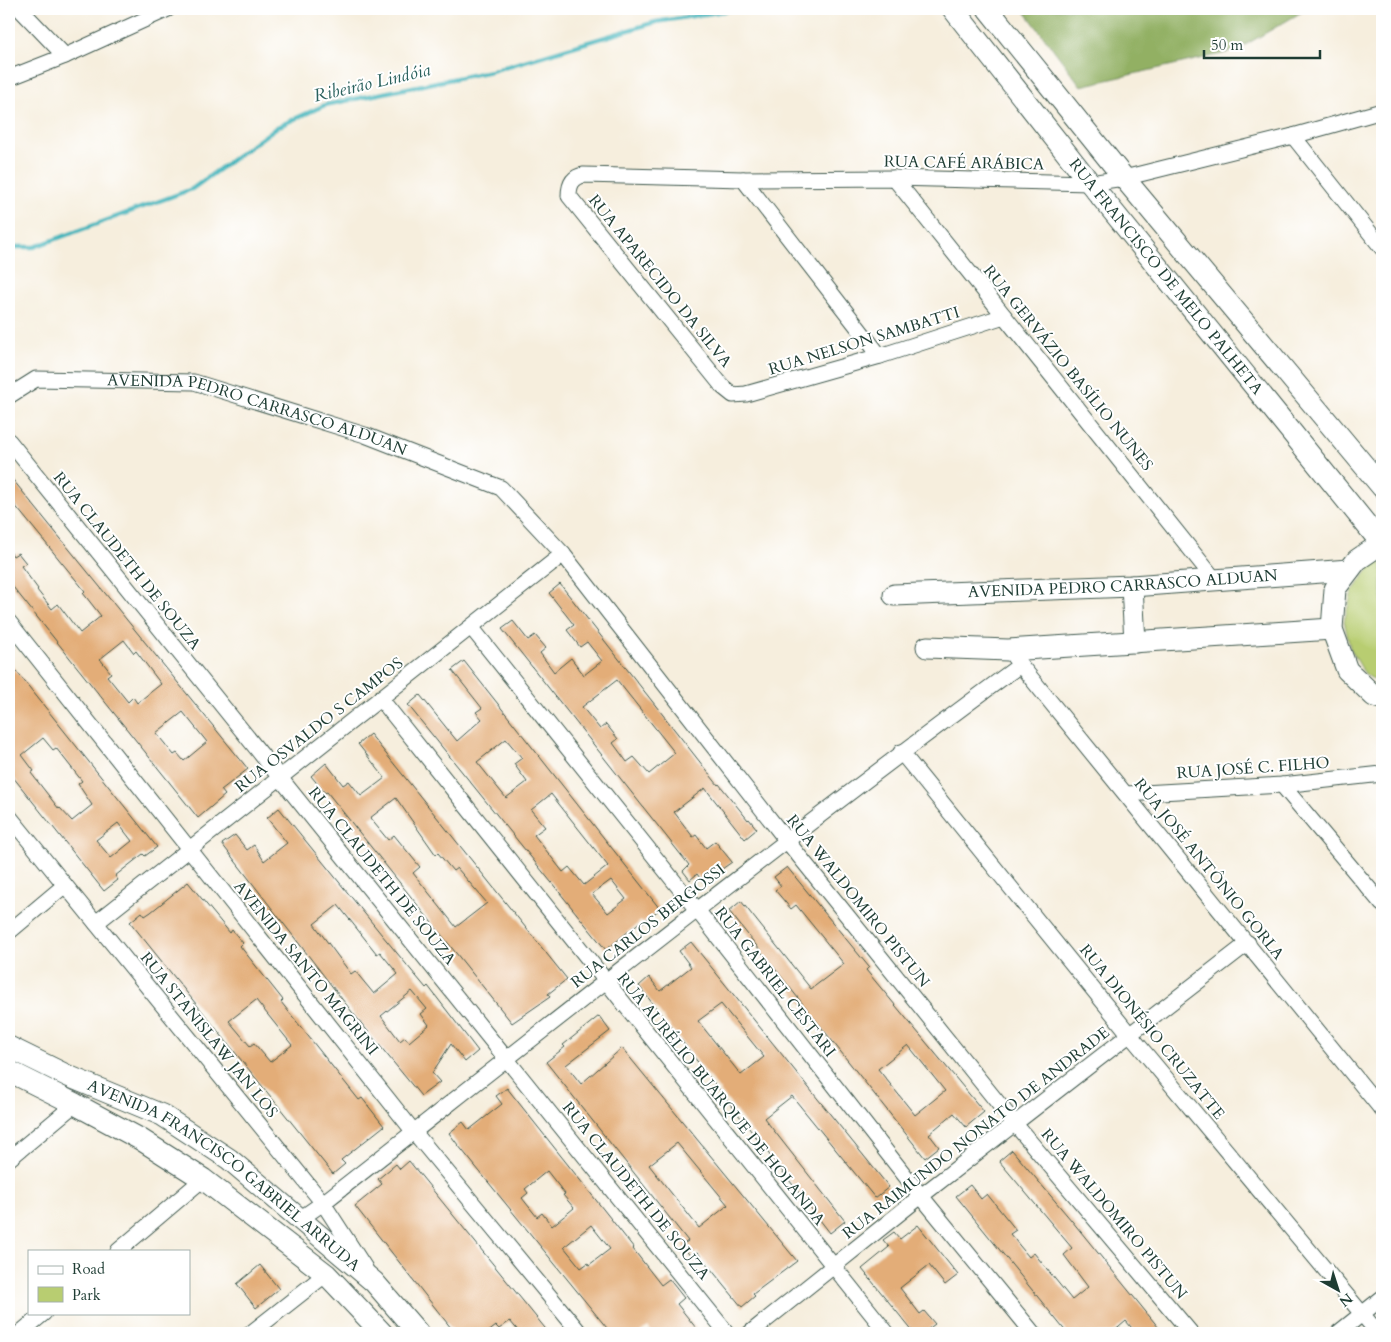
<svg xmlns="http://www.w3.org/2000/svg" width="1391" height="1342" font-family="Cardo,serif">
  <rect width="100%" height="100%" fill="#fff"/>
  <filter id="ink" filterUnits="userSpaceOnUse"><feTurbulence type="fractalNoise" baseFrequency=".02" numOctaves="2"/><feDisplacementMap in="SourceGraphic" scale="10" xChannelSelector="R" yChannelSelector="G"/><feConvolveMatrix kernelMatrix="1 2 1 2 8 2 1 2 1" color-interpolation-filters="sRGB"/></filter>
  <filter id="wash" filterUnits="userSpaceOnUse"><feTurbulence type="fractalNoise" baseFrequency=".0096" numOctaves="4" result="noise"/><feDisplacementMap in="SourceGraphic" scale="20" xChannelSelector="R" yChannelSelector="G"/><feGaussianBlur stdDeviation="1.12" result="paint"/><feColorMatrix in="noise" values="0 0 0 0 0 0 0 0 0 0 0 0 0 0 0 0 0 1.4 0 .05"/><feComposite in="paint" operator="in"/></filter>
  <g filter="url(#wash)">
    <rect width="100%" height="100%" fill="#f6eedd"/>
    <path fill="#b8cd71" stroke="#6c8552" d="M1382 561V685L1365 674 1350 648 1344 621 1352 592 1371 566Z"/>
    <path fill="#92b063" stroke="#58764c" d="M1023 9H1307L1235 51 1081 86Z"/>
    <g fill="none" stroke-linecap="round" stroke-linejoin="round">
      <path stroke="#45b5bc" stroke-width="4.5" d="M9 247H34L192 189 277 127 325 105 491 71 656 22 736 9"/>
    </g>
    <g id="blocks">
      <g fill="#e3ad78" fill-rule="evenodd">
        <path d="M9 475 248 769 221 790 225 795 198 818 9 582V550L13 556 18 553 26 563 21 566 38 589 37 590 52 609 58 604 80 633 101 616 83 593 85 591 9 498ZM124 640 134 653 136 651 161 684 137 703 133 697 128 702 107 676 111 673 100 659ZM183 712 207 742 184 761 177 753 174 755 156 733Z"/>
        <path d="M560 584 718 785 719 784 748 820 749 819 757 829 745 839 705 788 674 812 693 837 696 835 706 848 715 841 732 862 722 869 721 867 703 882 697 874 690 880 683 871 689 865 502 629 513 621 528 640 535 635 546 648 540 653 554 672 571 658 584 675 602 661 587 642 580 647 567 630 574 625 549 593ZM617 680 675 753 649 774 634 757 627 762 613 743 618 739 606 724 600 729 582 707Z"/>
        <path d="M464 661 660 909 642 923 641 921 606 950 408 705 420 695 457 741 482 719 476 712 482 708 452 670ZM506 739 522 758 514 764 527 782 506 798 477 762ZM551 794 608 866 584 885 569 867 563 872 534 835 545 827 531 810ZM611 880 626 899 608 913 592 894Z"/>
        <path d="M9 662 157 847 145 856 143 854 115 876 118 880 104 891 9 772ZM43 738 53 750 56 748 82 781 78 784 92 805 72 821 60 808 59 809 31 773 34 771 22 755ZM118 823 132 841 111 858 96 840Z"/>
        <path d="M370 734 567 979 548 994 550 997 512 1023 327 792 325 793 311 776 326 763 343 785 349 781 361 796 385 778 358 744ZM396 798 436 855 438 853 453 871 457 868 487 903 456 927 413 873 420 867 394 835 388 840 370 818Z"/>
        <path d="M279 808 382 935 426 988 428 986 478 1051 465 1062 451 1044 432 1073 440 1082 421 1096 352 1012 222 844 235 835 247 850 254 845 264 861 287 843 267 818ZM338 905 377 954 380 952 398 974 374 994 355 971 351 974 314 924ZM412 991 427 1009 421 1014 429 1025 409 1042 405 1037 400 1041 381 1016Z"/>
        <path d="M787 867 869 967 866 970 984 1112 966 1127 954 1113 929 1134 939 1147 925 1158 729 911 741 901 811 989 844 964 796 905 791 909 775 890 781 886 774 877ZM908 1045 945 1091 915 1115 878 1069Z"/>
        <path d="M188 882 230 933 232 930 243 943 240 946 283 1000 281 1002 359 1100 362 1098 384 1126 341 1160 345 1164 333 1174 130 922 142 912 145 916 151 912ZM256 1000 292 1045 270 1062 254 1043 250 1046 229 1021Z"/>
        <path d="M691 942 889 1187 875 1198 792 1096 764 1118 845 1221 830 1233 639 986 649 977 660 991 691 967 679 951ZM721 1004 764 1057 741 1075 698 1021Z"/>
        <path d="M599 1016 610 1031 566 1065 581 1084 622 1048 797 1261 753 1294 755 1296 742 1307 697 1252 691 1257 682 1245 688 1241 546 1062 565 1047 563 1045ZM677 1143 728 1205 699 1228 649 1165Z"/>
        <path d="M507 1088 634 1248 633 1249 661 1285 669 1279 684 1298 677 1304 700 1333H653L648 1327 640 1333H611L458 1145 449 1133 463 1122 469 1130 502 1104 496 1096ZM547 1171 565 1194 563 1195 574 1208 552 1226 542 1213 537 1217 522 1198 528 1193 525 1189ZM591 1225 610 1249 589 1265 588 1263 581 1268 564 1247Z"/>
        <path d="M1012 1150 1072 1221 1163 1333H1136L1126 1321 1112 1333H1067L956 1196 970 1185 981 1199 987 1194 1016 1230 1010 1234 1029 1257 1034 1253 1072 1300 1088 1287 1064 1255 1072 1248 999 1161Z"/>
        <path d="M409 1161 497 1269 549 1333H520L510 1321 499 1329 496 1326 487 1333H455L355 1206 382 1184 378 1179 396 1164 400 1169Z"/>
        <path d="M918 1225 958 1275 945 1285 929 1265 900 1288 920 1314 924 1311 935 1324 923 1333H914L862 1269 889 1247 883 1240 894 1232 900 1239Z"/>
        <path d="M260 1265 279 1289 256 1308 237 1284Z"/>
      </g>
    </g>
  </g>
  <g filter="url(#ink)">
    <use href="#blocks" fill-opacity="0" stroke="#3f584d" stroke-width="1"/>
    <g fill="none" stroke-linecap="round" stroke-linejoin="round">
      <g stroke="#3f584d" stroke-width="17">
        <g id="street">
          <path d="M20 9 65 56"/>
          <path d="M9 78 65 56 168 9"/>
          <path d="M1293 136 1382 248"/>
          <path d="M894 178 1215 580"/>
          <path d="M743 179 880 356"/>
          <path d="M1004 316 880 356 746 394 733 395 723 387 569 196C569 186 572 177 584 175L743 179 894 178 1090 183 1124 178 1293 136 1382 111"/>
          <path id="s1" d="M9 396 36 379 194 382 365 435 501 488 563 554 787 841 1015 1124 1191 1333"/>
          <path d="M9 441C248 739 489 1035 727 1333"/>
          <path d="M9 622 414 1132 580 1333"/>
          <path d="M471 627 697 910 921 1196 1033 1333"/>
          <path d="M1014 657 1382 1110"/>
          <path d="M380 698 887 1333"/>
          <path d="M901 752 1130 1035 1378 1333"/>
          <path d="M1282 785 1382 904"/>
          <path d="M1126 794 1282 785 1382 774"/>
          <path d="M9 816 323 1203 365 1268"/>
          <path d="M96 923 563 554"/>
          <path d="M9 932 65 885"/>
          <path d="M9 1159 75 1104"/>
          <path d="M300 1219 323 1203C554 1022 784 839 1020 665"/>
          <path d="M118 1251 203 1179"/>
          <path d="M20 1333 44 1313"/>
          <path d="M251 1333 326 1274"/>
          <path d="M750 1333 921 1196 1248 943"/>
          <path d="M1338 1333 1382 1298"/>
        </g>
      </g>
      <g stroke="#3f584d" stroke-width="23">
        <g id="secondary">
          <path id="s2" d="M953 9 1090 183 1382 544"/>
          <path d="M988 9 1124 178 1382 487"/>
          <path d="M1382 543 1357 560 1335 589 1332 629 1347 670 1374 696 1382 698"/>
          <path d="M1132 586 1135 642"/>
          <path id="s3" d="M894 595 1132 586 1349 570"/>
          <path d="M927 647 1008 650 1332 629"/>
          <path id="s4" d="M9 1047 68 1076 162 1115 229 1159 374 1282 418 1333"/>
          <path d="M9 1071 75 1104 140 1139 203 1179 326 1274 382 1333"/>
        </g>
      </g>
      <use href="#street" stroke="#fff" stroke-width="15"/>
      <use href="#secondary" stroke="#fff" stroke-width="21"/>
    </g>
  </g>
  <g text-anchor="middle" dominant-baseline="central" stroke-width="4" stroke-linejoin="round" paint-order="stroke">
    <g font-size="16" fill="#1f3d34" stroke="#fff">
      <text transform="translate(964 163) rotate(1)">RUA CAFÉ ARÁBICA</text>
      <text stroke="none"><textPath href="#s2" startOffset="342">RUA FRANCISCO DE MELO PALHETA</textPath></text>
      <text transform="translate(660 281) rotate(51)">RUA APARECIDO DA SILVA</text>
      <text transform="translate(864 341) rotate(-17)">RUA NELSON SAMBATTI</text>
      <text transform="translate(1068 368) rotate(51)">RUA GERVÁZIO BASÍLIO NUNES</text>
      <text stroke="none"><textPath href="#s1" startOffset="258">AVENIDA PEDRO CARRASCO ALDUAN</textPath></text>
      <text transform="translate(127 561) rotate(51)">RUA CLAUDETH DE SOUZA</text>
      <text stroke="none"><textPath href="#s3" startOffset="229">AVENIDA PEDRO CARRASCO ALDUAN</textPath></text>
      <text transform="translate(319 725) rotate(-38)">RUA OSVALDO S CAMPOS</text>
      <text transform="translate(1253 768) rotate(-4)">RUA JOSÉ C. FILHO</text>
      <text transform="translate(1209 869) rotate(51)">RUA JOSÉ ANTÔNIO GORLA</text>
      <text transform="translate(382 876) rotate(51)">RUA CLAUDETH DE SOUZA</text>
      <text transform="translate(858 901) rotate(51)">RUA WALDOMIRO PISTUN</text>
      <text transform="translate(648 926) rotate(-38)">RUA CARLOS BERGOSSI</text>
      <text transform="translate(306 968) rotate(51)">AVENIDA SANTO MAGRINI</text>
      <text transform="translate(775 982) rotate(52)">RUA GABRIEL CESTARI</text>
      <text transform="translate(1152 1032) rotate(51)">RUA DIONÉSIO CRUZATTE</text>
      <text transform="translate(209 1035) rotate(51)">RUA STANISLAW JAN LOS</text>
      <text transform="translate(721 1099) rotate(51)">RUA AURÉLIO BUARQUE DE HOLANDA</text>
      <text transform="translate(976 1133) rotate(-38)">RUA RAIMUNDO NONATO DE ANDRADE</text>
      <text stroke="none"><textPath href="#s4" startOffset="252">AVENIDA FRANCISCO GABRIEL ARRUDA</textPath></text>
      <text transform="translate(636 1191) rotate(51)">RUA CLAUDETH DE SOUZA</text>
      <text transform="translate(1114 1214) rotate(50)">RUA WALDOMIRO PISTUN</text>
    </g>
    <g font-size="18" font-style="italic" fill="#2a615d" stroke="#fff">
      <text transform="translate(372 83) rotate(-13)">Ribeirão Lindóia</text>
    </g>
  </g>
  <rect width="1391" height="1342" fill="none" stroke="#fff" stroke-width="30"/>
  <rect x="28" y="1250" width="162" height="65" fill="#ffffff" stroke="#a5b1ae"/>
  <rect x="38" y="1266" width="25" height="8" fill="#ffffff" stroke="#a5b1ae"/>
  <text x="72" y="1274" font-size="15" fill="#1f3d34">Road</text>
  <rect x="38" y="1287" width="25" height="15" fill="#b8cd71" stroke="#a5b1ae"/>
  <text x="72" y="1300" font-size="15" fill="#1f3d34">Park</text>
  <g transform="translate(1338 1290) rotate(141)" stroke="#ffffff" stroke-width="4" paint-order="stroke">
  <path d="M0-4L9 19L0 12L-9 19Z" fill="#1f3d34"/>
  <text y="-8" font-size="14" font-weight="bold" text-anchor="middle" fill="#1f3d34">N</text>
  </g>
  <path d="M1204 50v8h116v-8" fill="none" stroke="#1f3d34" stroke-width="2.5"/>
  <text x="1211" y="50" font-size="15" fill="#1f3d34" stroke="#ffffff" stroke-width="4" paint-order="stroke">50 m</text>
</svg>
